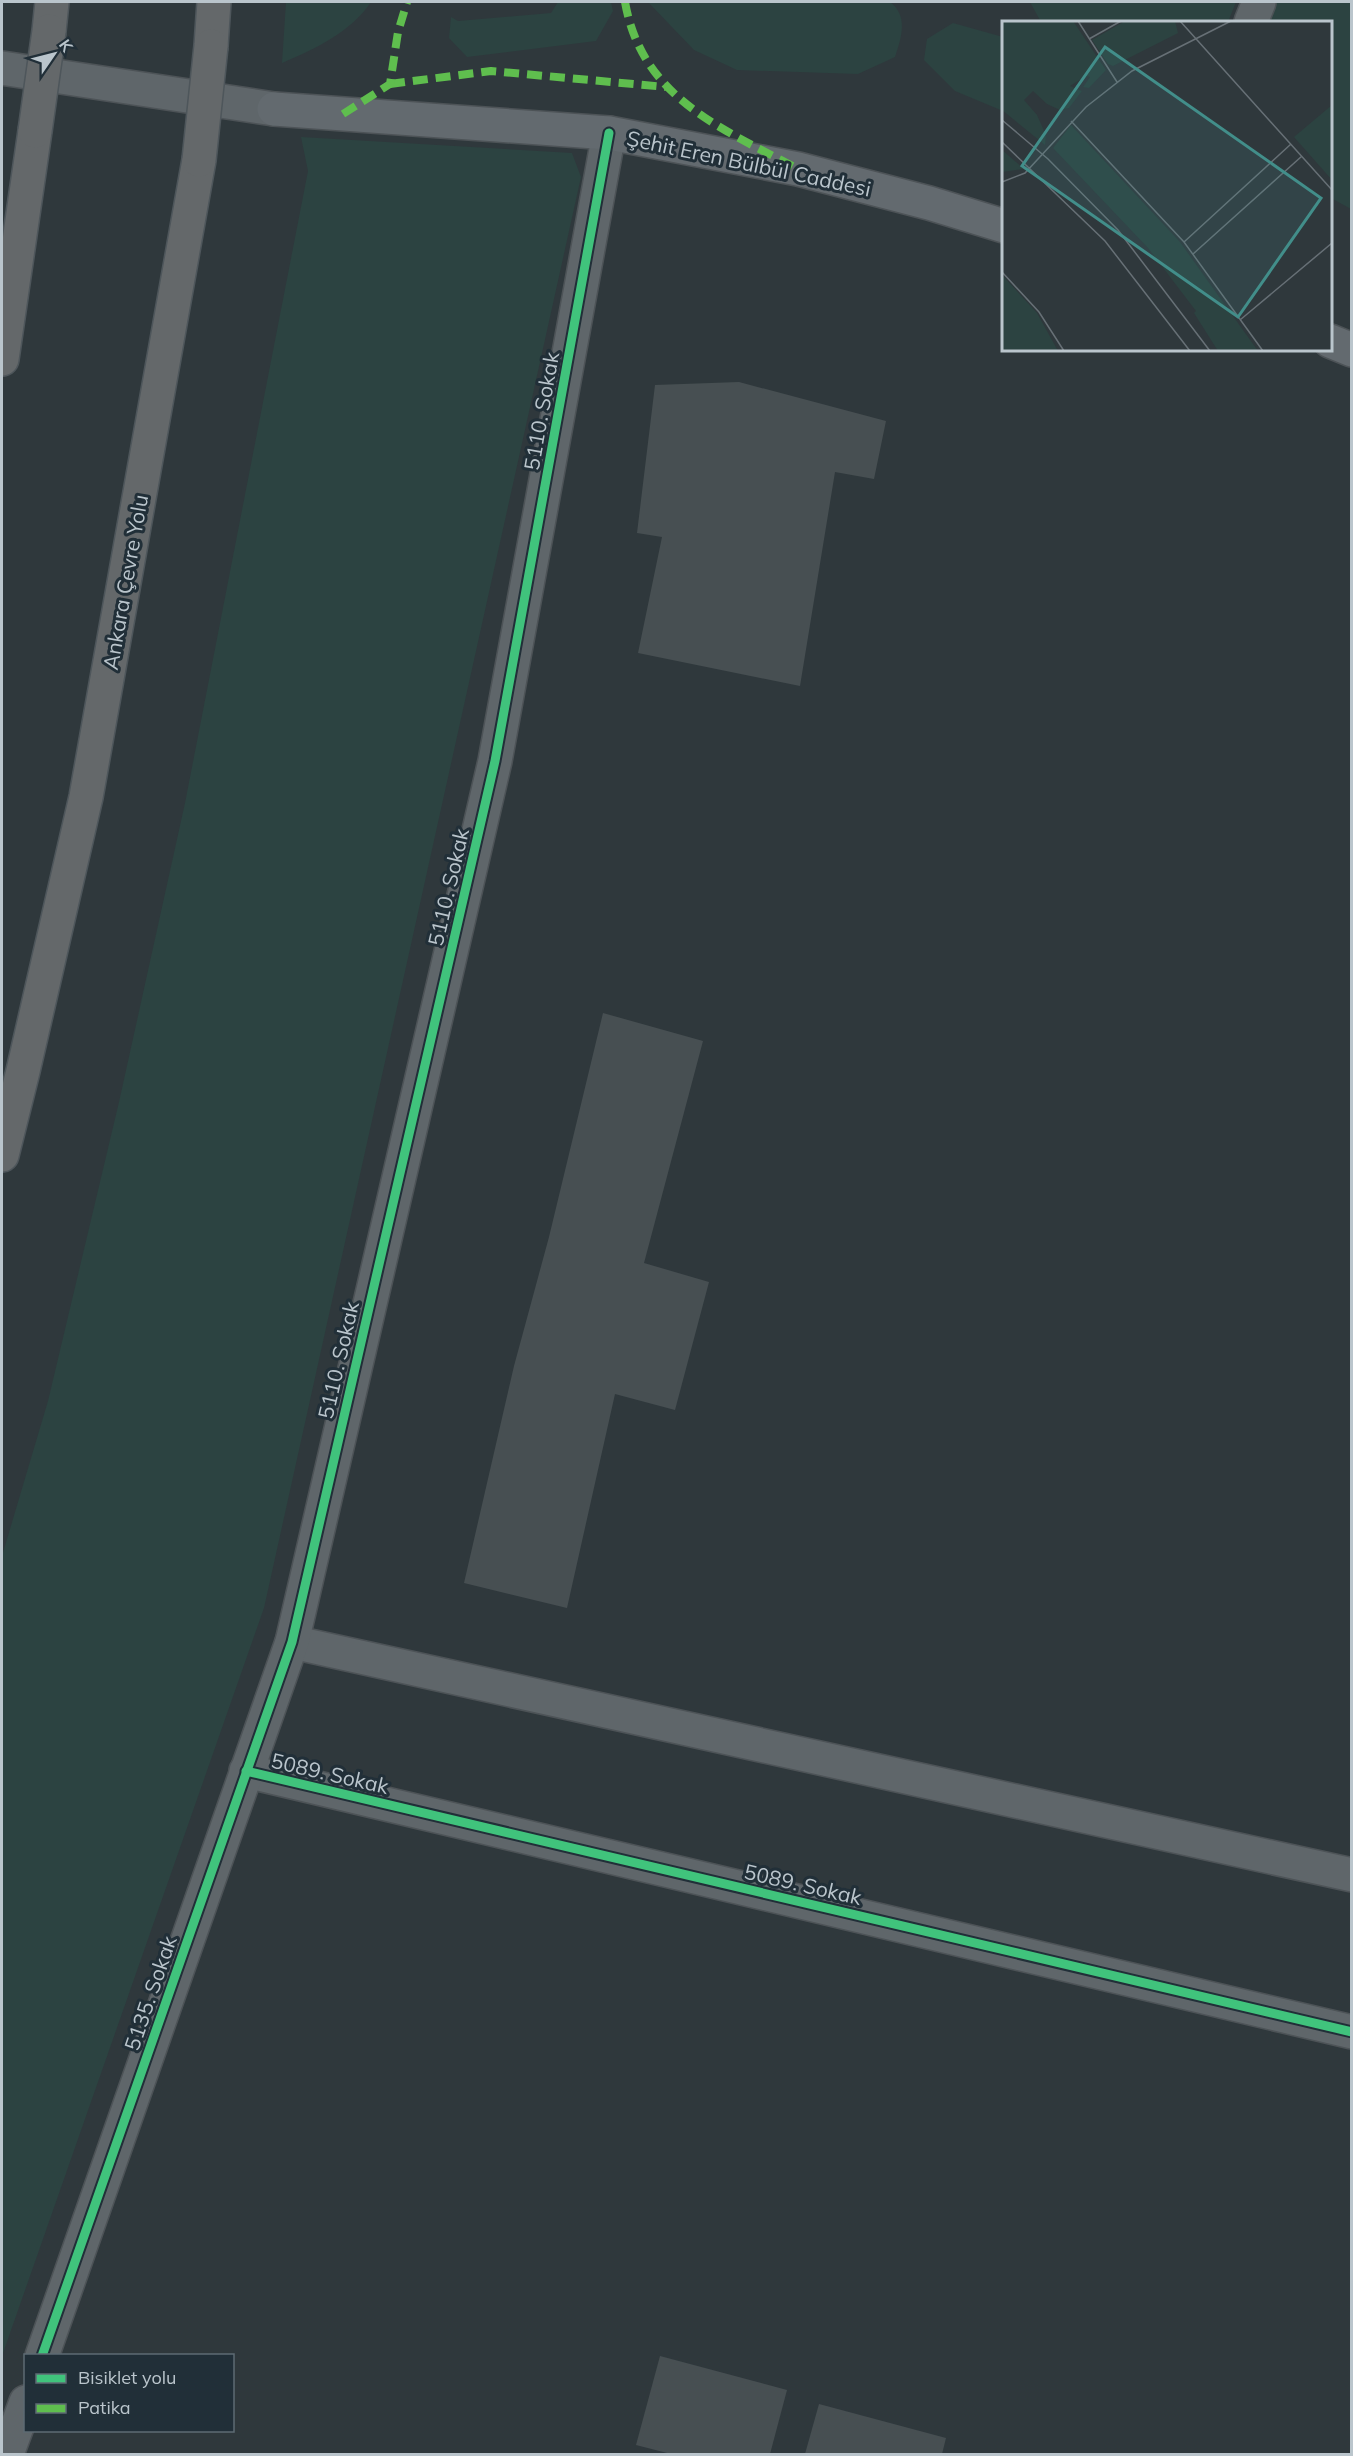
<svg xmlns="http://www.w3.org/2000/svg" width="1353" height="2456" font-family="Mulish,sans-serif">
  <rect width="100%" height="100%" fill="#2f383c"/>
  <g fill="#2c4341">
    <path d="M286 2H371C351 32 315 49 282 63Z"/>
    <path d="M558 2H611L613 11 596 41 467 57 449 38 451 17 458 21 551 13Z"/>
    <path d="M648 2H890C909 16 901 39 895 57L858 74 737 70 694 50Z"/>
    <path d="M1030 2H1236L1228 22H1041Z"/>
    <path d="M1268 2H1351V209L1331 198 1330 22H1259Z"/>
    <path d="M953 23 1003 37V111L955 91 924 60 927 39Z"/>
    <path d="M301 137 572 153 581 177 264 1608 2 2356V1556L48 1401 119 1102 185 803 308 171Z"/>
  </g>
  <g fill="#474f52">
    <path d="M739 382 886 421 874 479 835 472 800 686 638 653 662 537 637 533 655 385Z"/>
    <path d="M603 1013 703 1041 644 1263 709 1282 675 1410 615 1394 567 1608 464 1583 514 1366 549 1237Z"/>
    <path d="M660 2356 787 2390 770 2454H671L636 2445Z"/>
    <path d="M819 2404 946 2438 942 2454H805Z"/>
  </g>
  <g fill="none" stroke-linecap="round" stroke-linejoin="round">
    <g stroke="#4d5357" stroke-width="36">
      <g id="street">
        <path d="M1251 22 1259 2"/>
        <path d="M2 68 274 109"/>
        <path d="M292 1642 1352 1875"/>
        <path d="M246 1771 1352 2032"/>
        <path d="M42 2356 292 1642 495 761 609 133"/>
        <path d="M7 2454 26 2402"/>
      </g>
    </g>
    <g stroke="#4d5357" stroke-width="36">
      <g id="secondary">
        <path d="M274 109 609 133 798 169 929 203 1004 226"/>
        <path d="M1330 341 1352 350"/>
      </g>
    </g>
    <g stroke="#4e565b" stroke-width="36">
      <g id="highway">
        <path d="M49 31 52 2"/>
        <path d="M211 46 214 2"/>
        <path d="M2 359 35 131"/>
        <path d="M2 1155 23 1071 86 797 199 160"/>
      </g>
    </g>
    <use href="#street" stroke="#5f666a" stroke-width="33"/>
    <use href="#secondary" stroke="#636a6f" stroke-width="33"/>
    <use href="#highway" stroke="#64686a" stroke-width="33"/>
    <g stroke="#4e565b" stroke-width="36" stroke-linecap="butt">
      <g id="highway-bridge">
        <path d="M35 131 49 31"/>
        <path d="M199 160 211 46"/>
      </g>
    </g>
    <use href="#highway-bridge" stroke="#64686a" stroke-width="33"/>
    <g stroke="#5fbe4e" stroke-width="8" stroke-dasharray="15 8" stroke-linecap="butt">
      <path d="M625 2C642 98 721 128 798 169"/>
      <path d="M390 84 491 71 666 87"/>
      <path d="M343 114 390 84 398 32 407 2"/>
    </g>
    <g stroke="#212f38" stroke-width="13">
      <g id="cycleway">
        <path d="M246 1771 1352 2032"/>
        <path d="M42 2356 292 1642 495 761 609 133"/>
      </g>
    </g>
    <use href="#cycleway" stroke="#40c37c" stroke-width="9"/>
  </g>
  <g text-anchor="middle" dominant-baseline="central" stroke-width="6" stroke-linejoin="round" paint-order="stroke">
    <g font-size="21" fill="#bac5cc" stroke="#212f38">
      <text transform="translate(749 163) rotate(12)">Şehit Eren Bülbül Caddesi</text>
      <text transform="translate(541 411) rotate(-80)">5110. Sokak</text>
      <text transform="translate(125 582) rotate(-80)">Ankara Çevre Yolu</text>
      <text transform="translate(448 887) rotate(-77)">5110. Sokak</text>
      <text transform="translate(338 1360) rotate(-77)">5110. Sokak</text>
      <text transform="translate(330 1773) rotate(13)">5089. Sokak</text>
      <text transform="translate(803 1884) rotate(13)">5089. Sokak</text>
      <text transform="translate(150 1993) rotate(-71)">5135. Sokak</text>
    </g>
  </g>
  <g transform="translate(1002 21)">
    <rect width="330" height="330" fill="#2f383c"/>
    <path d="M0 0H71L104 49 87 67 81 66 88 56 84 55 68 65 80 70 67 87 58 89 45 83 31 70 22 79 35 94 44 114 43 124 0 89ZM123 0H173L176 12 111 45 106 43 90 19ZM330 84V159L292 116ZM69 104 178 221 256 330H216L192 292 194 290 146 227 51 127ZM0 129 22 148 0 151ZM0 254 35 292 56 330H0Z" fill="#2c4341"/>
    <path fill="none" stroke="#677076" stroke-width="1.5" d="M76 0 115 61M178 0 330 169M87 18 119 0M0 99 46 138 116 209 208 330M69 100 182 221 261 330M0 121 103 220 188 330M0 161 23 152 84 86 130 50 229 0M182 221 289 123M191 233 300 135M0 251 37 291 62 330M238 299 330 222"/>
    <path fill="#428e8a" fill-opacity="0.15" stroke="#428e8a" stroke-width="3" d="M103 26 319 177 236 296 20 145Z"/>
    <rect width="330" height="330" fill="none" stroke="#bac5cc" stroke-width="3"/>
  </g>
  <rect width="1353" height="2456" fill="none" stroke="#bac5cc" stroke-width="6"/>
  <rect x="24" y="2354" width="210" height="78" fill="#212f38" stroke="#5e6b73" stroke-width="1.5"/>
  <rect x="36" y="2374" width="30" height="9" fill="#40c37c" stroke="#5e6b73" stroke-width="1.5"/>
  <text x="78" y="2384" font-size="18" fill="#bac5cc">Bisiklet yolu</text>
  <rect x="36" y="2404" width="30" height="9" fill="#5fbe4e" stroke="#5e6b73" stroke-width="1.5"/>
  <text x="78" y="2414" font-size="18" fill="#bac5cc">Patika</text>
  <g transform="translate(54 54) rotate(55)" stroke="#212f38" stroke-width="4.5" paint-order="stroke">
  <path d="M0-4.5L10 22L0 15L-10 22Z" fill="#bac5cc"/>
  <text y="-9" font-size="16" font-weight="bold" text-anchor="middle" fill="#bac5cc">K</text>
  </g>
</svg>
